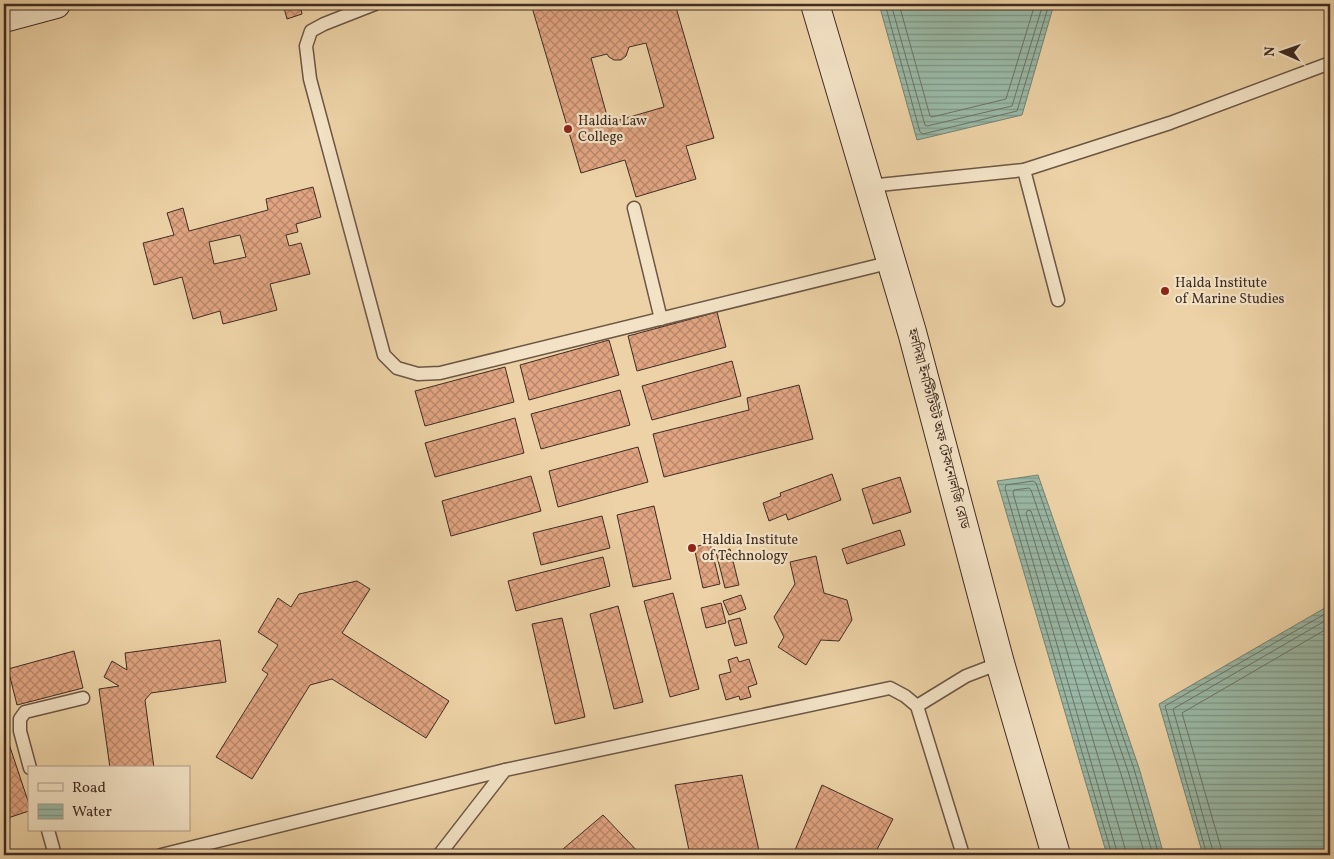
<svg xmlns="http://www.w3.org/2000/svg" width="1334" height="859" font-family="Vollkorn,'Noto Serif Bengali',serif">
  <defs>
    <pattern id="water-rules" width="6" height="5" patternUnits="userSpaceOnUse" patternTransform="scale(1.25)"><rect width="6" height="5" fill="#99b8a5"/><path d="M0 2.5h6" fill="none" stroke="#7e9686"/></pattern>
    <pattern id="building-cross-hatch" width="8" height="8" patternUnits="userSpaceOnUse" patternTransform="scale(1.25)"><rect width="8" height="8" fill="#e0a481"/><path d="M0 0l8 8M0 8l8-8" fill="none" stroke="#b78669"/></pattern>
  </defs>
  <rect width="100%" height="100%" fill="#ecd2a6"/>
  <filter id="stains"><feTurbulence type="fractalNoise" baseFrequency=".004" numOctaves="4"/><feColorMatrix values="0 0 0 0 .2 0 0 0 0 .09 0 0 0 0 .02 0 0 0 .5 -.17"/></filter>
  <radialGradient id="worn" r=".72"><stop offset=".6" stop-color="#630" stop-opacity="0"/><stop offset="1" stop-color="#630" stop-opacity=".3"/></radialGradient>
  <g fill="url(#water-rules)" stroke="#768071">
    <path d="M879 4H1054L1022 115 917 140Z"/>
    <path d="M1038 475 1139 768 1164 855H1107L997 481Z"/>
    <path d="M1330 605V855H1203L1159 704Z"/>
  </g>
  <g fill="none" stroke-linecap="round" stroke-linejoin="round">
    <g stroke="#6d7264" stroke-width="1">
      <path d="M885 4 920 132 923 134 1017 111 1049 4"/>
      <path d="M891 4 925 125 927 126 1012 106 1043 4"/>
      <path d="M899 4 930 116 932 117 1006 99 1035 4"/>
      <path d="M1112 855 1005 488 1006 485 1033 481 1036 483 1134 769 1159 855"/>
      <path d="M1118 855 1013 493 1014 490 1029 488 1031 490 1128 771 1153 855"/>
      <path d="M1126 855 1125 848 1026 513 1028 510 1031 511 1121 774 1145 855"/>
      <path d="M1207 855 1165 706 1330 611"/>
      <path d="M1214 855 1173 709 1330 618"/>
      <path d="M1221 855V848L1182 713 1330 627"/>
    </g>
  </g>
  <g fill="url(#building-cross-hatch)" stroke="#412c23" fill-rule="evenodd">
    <path d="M283 4H300L302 14 287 19Z"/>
    <path d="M531 4H675L714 138 686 146 696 179 636 197 625 160 581 173ZM646 43 664 107 609 123 591 58 607 54 609 57 614 60H621L626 56 629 47Z"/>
    <path d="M313 187 321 217 296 224 298 232 286 235 289 246 301 243 310 274 270 284 277 310 223 324 220 311 193 319 182 277 154 285 143 243 174 235 167 213 183 208 189 231 268 210 266 199ZM240 235 246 257 214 264 209 242Z"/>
    <path d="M717 312 726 347 637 371 628 336Z"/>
    <path d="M609 340 619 375 529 400 520 365Z"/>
    <path d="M732 361 741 396 652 420 642 386Z"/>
    <path d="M505 367 514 402 425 426 415 391Z"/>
    <path d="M799 385 813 439 664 477 653 434 749 410 747 398Z"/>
    <path d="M620 390 630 425 541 449 531 414Z"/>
    <path d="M515 418 524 453 435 477 425 443Z"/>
    <path d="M638 447 648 482 558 507 549 471Z"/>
    <path d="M832 474 841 500 788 520 786 514 769 521 763 503 781 496 780 493Z"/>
    <path d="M531 476 541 511 451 536 442 501Z"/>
    <path d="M900 477 911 512 873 524 862 489Z"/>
    <path d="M654 506 671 579 633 587 617 515Z"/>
    <path d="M602 516 610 548 541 565 533 533Z"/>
    <path d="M900 530 905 545 847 564 842 549Z"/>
    <path d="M710 543 720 584 703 588 694 547Z"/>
    <path d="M730 549 739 585 725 588 716 552Z"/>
    <path d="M816 556 824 593 847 600 852 620 839 641 821 640 806 665 778 647 784 637 774 617 795 584 790 562Z"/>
    <path d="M603 557 610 586 516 611 508 581Z"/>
    <path d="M357 581 370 589 342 633 449 701 426 738 332 679 310 685 252 779 216 757 268 674 262 670 278 645 258 632 278 598 291 607 299 594Z"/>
    <path d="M673 593 699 689 670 697 644 601Z"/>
    <path d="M741 595 746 609 729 615 723 601Z"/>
    <path d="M721 603 726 623 706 628 701 608Z"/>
    <path d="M618 606 643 702 614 709 590 614Z"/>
    <path d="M562 618 585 717 555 724 532 624Z"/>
    <path d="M740 618 747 643 735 646 728 621Z"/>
    <path d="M220 640 226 682 151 693 145 700 154 768H110L99 689 119 686 104 677 112 661 127 670 125 653Z"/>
    <path d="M74 651 83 688 17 705 8 669Z"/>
    <path d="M737 657 739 662 749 659 757 684 748 687 751 697 740 700 739 696 726 700 719 675 731 672 728 660Z"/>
    <path d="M6 735 29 804V811L5 819 4 832V736Z"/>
    <path d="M742 775 760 855H690L675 785Z"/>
    <path d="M822 785 893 819 874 855H793Z"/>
    <path d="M603 815 641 855H556Z"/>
  </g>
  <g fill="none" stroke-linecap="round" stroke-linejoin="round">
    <g stroke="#6c5644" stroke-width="15">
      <g id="lane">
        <path d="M375 4 324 24 311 31 306 46 310 79 384 355 397 368 418 374 440 373 892 262"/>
        <path d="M1024 170 1058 300"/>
        <path d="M869 186 1024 170 1170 123 1330 63"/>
        <path d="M634 208 661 319"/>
        <path d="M917 706 966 676 1000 663"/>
        <path d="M30 768 20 731V719L25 712 83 698"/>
        <path d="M48 830 55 855"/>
        <path d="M161 855 505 770"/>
        <path d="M439 855 505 770 890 688 905 696 917 706 963 855"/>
      </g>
    </g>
    <g stroke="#412c23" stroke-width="30">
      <g id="secondary">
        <path d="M815 4 912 332 1000 663 1056 855"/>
        <path d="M4 18 56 4"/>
      </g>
    </g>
    <use href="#lane" stroke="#f3e2c5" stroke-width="12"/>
    <use href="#secondary" stroke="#f3e2c5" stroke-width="28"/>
  </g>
  <g fill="#8f2418" stroke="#f3e2c5" stroke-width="2">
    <circle cx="568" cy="129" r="5"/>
    <circle cx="1165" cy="291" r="5"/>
    <circle cx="692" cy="548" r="5"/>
  </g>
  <g text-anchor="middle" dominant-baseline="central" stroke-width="4.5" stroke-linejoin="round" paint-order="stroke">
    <g font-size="14" fill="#412c23" stroke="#f3e2c5" text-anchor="start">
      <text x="578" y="121">Haldia Law<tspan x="578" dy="16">College</tspan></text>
      <text x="1175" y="283">Halda Institute<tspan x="1175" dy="16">of Marine Studies</tspan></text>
      <text x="702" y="540">Haldia Institute<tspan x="702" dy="16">of Technology</tspan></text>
    </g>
    <g font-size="14" fill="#412c23" stroke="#f3e2c5">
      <text transform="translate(938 429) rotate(75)">হলদিয়া ইনস্টিটিউট অফ টেকনোলজি রোড</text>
    </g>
  </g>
  <rect width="1334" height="859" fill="none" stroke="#ecd2a6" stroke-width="20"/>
  <rect x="5" y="5" width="1324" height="849" fill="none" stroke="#412c23" stroke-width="2.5"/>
  <rect x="10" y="10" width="1314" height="839" fill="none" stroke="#412c23"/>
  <rect x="28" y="766" width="162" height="65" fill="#f3e2c5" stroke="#ac9984"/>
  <rect x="38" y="783" width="25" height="8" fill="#f3e2c5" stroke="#ac9984"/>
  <text x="72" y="792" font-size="15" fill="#412c23">Road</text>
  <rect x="38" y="804" width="25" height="15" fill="url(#water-rules)" stroke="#ac9984"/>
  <text x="72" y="816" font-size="15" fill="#412c23">Water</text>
  <g transform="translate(1282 52) rotate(272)" stroke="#f3e2c5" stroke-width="4" paint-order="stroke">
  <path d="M0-4L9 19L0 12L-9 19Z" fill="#412c23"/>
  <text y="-8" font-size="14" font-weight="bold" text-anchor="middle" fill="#412c23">N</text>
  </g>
  <rect width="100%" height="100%" filter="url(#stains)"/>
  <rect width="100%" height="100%" fill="url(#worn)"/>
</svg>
